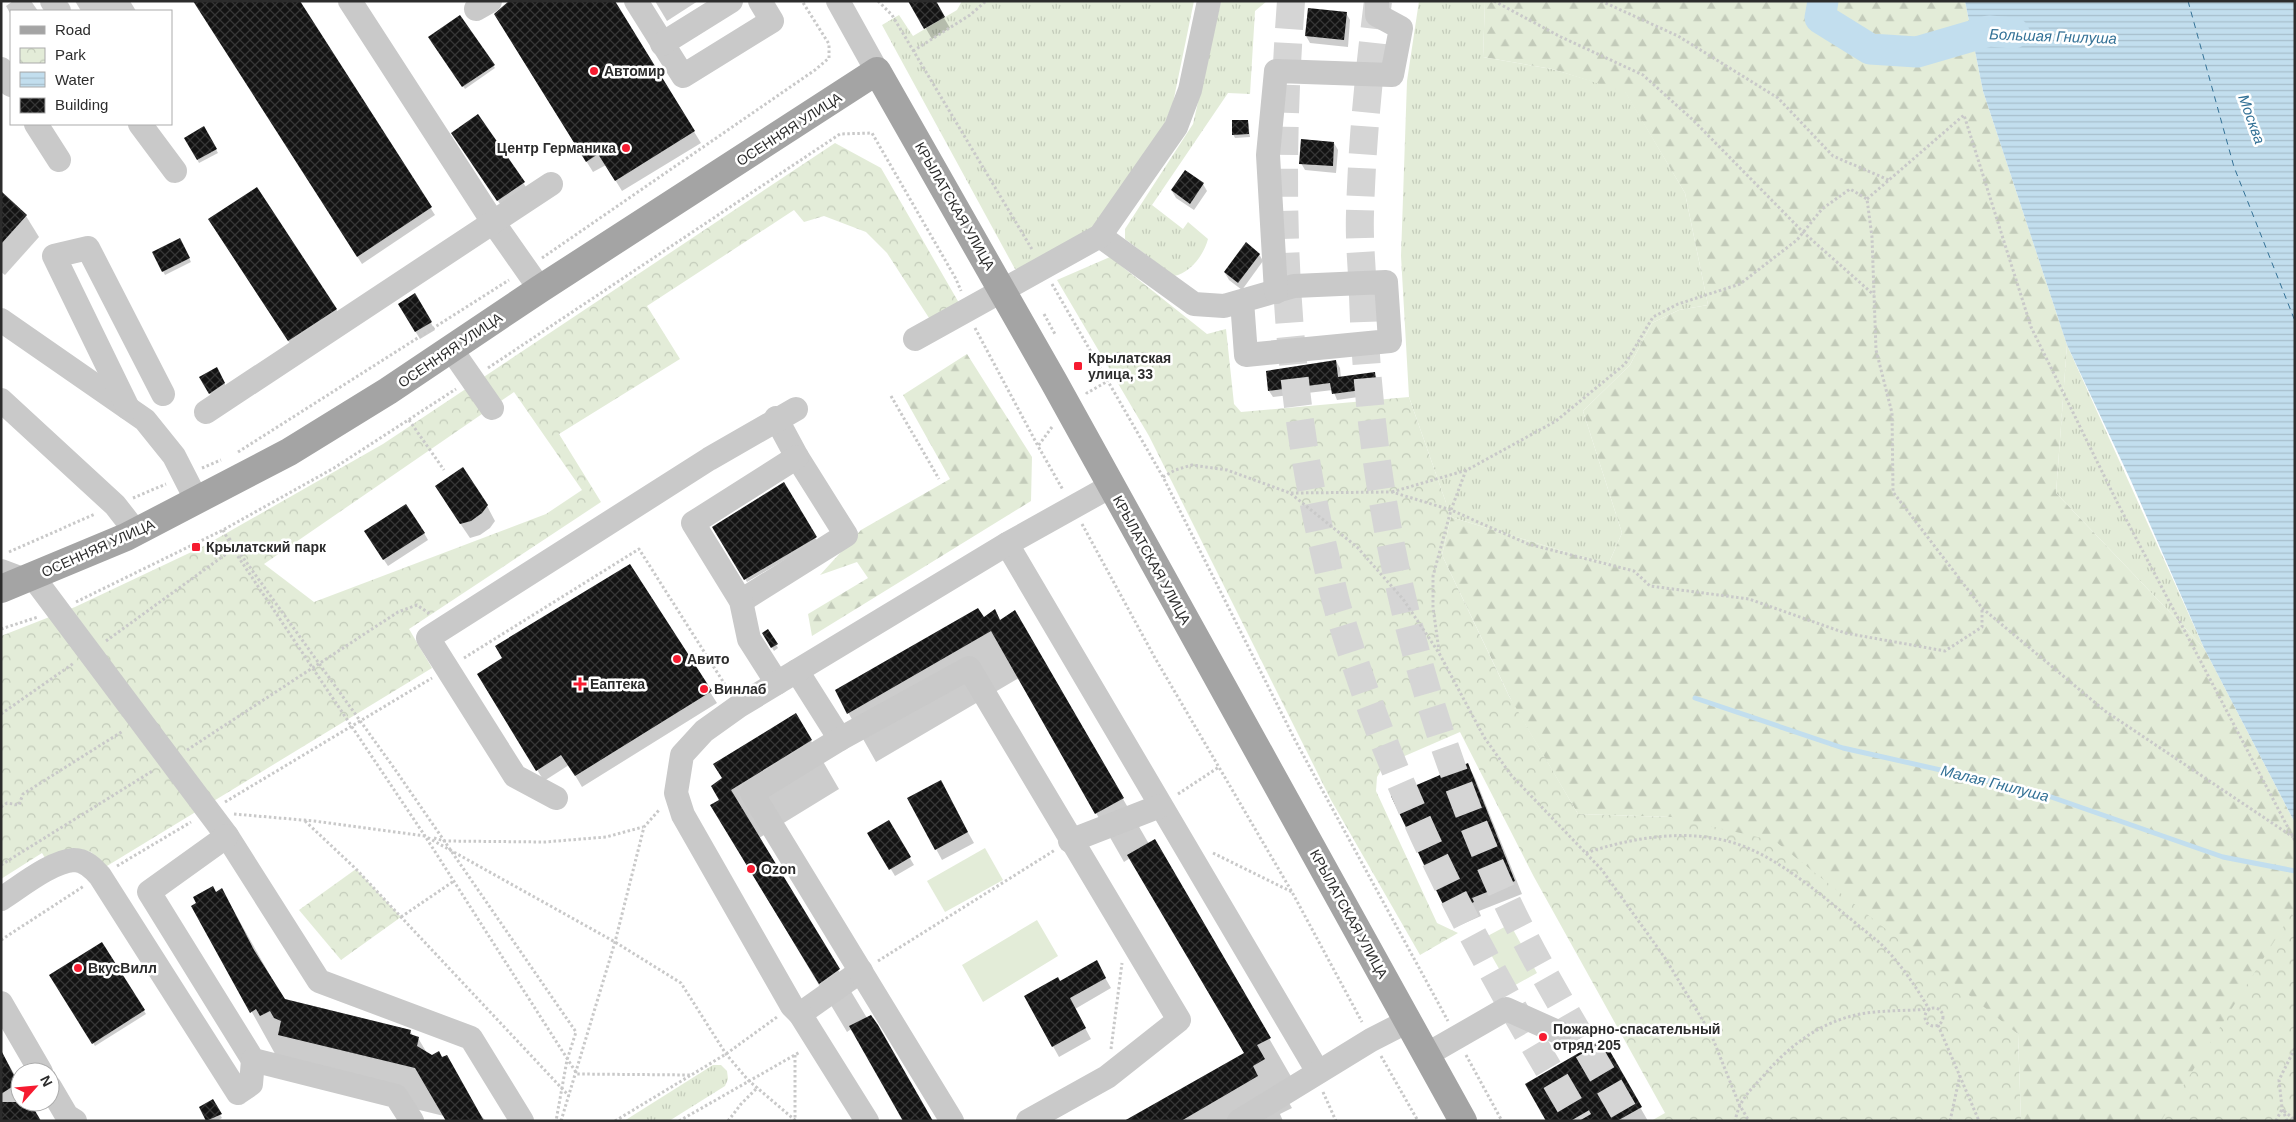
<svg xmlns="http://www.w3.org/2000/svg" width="2296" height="1122" font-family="Arial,sans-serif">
  <defs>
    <pattern id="grass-tufts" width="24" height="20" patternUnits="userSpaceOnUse" patternTransform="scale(1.25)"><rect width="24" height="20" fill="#e3ecd8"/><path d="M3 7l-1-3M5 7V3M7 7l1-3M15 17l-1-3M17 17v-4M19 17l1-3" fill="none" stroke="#c3cbba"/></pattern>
    <pattern id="forest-firs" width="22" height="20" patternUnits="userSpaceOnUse" patternTransform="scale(1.25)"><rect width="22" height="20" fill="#e3ecd8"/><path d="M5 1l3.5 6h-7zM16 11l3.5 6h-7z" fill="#c3cbba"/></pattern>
    <pattern id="park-crowns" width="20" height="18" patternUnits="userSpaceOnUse" patternTransform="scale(1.25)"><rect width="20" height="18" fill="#e3ecd8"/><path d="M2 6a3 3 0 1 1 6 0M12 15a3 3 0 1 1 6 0" fill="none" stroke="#c3cbba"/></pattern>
    <pattern id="water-rules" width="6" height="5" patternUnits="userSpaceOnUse" patternTransform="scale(1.25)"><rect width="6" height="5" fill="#c2deee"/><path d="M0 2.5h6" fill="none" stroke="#a7bfcc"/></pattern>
    <pattern id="building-cross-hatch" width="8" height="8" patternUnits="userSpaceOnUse" patternTransform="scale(1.25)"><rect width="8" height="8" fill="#131313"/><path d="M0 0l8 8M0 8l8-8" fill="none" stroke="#363636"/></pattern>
  </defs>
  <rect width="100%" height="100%" fill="#fff"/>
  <g fill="url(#grass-tufts)">
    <path d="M962 1H1194L1173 103 1164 125 1093 228 1025 271 1015 269 882 25 899 15 913 36 957 10Z"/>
    <path d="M1221 1H1267L1255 11 1250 94 1228 93 1152 205 1183 229 1188 222 1208 239C1204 255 1190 273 1174 276L1125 239V229L1193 124Z"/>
    <path d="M1419 1H1485L1483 57 1552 69 1625 91 1685 193 1708 305 1679 310 1652 323 1630 365 1583 411 1622 533 1608 565 1451 517 1409 397 1401 256 1407 81Z"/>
    <path d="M2067 345 2204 648 2056 493Z"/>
    <path d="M713 1065H721L727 1071 728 1079 725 1086 669 1121H624Z"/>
  </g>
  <g fill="url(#forest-firs)">
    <path d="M1485 1H1965L1983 91 2067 345 2056 493 2204 648 2295 823V921L2292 914 2170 1121H2021L2018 1034 1671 817 1578 814 1513 704 1442 555 1451 517 1608 565 1622 533 1583 411 1630 365 1652 323 1679 310 1708 305 1685 193 1625 92 1552 69 1483 57Z"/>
    <path d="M967 354 1032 457 1031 501 812 636 808 614 868 578 857 562 820 575 861 530 950 479 903 395Z"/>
  </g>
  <g fill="url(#park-crowns)" fill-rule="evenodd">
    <path d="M835 143 881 168 959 303 931 321 887 253 866 232 824 216 804 222 794 210 647 306 680 359 559 434 601 502 409 629 432 668 102 869 91 852 76 849 48 863 42 853 1 879V636L75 607 202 547 383 444ZM514 392 582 490 546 514 314 602 264 564Z"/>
    <path d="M1110 257 1207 334 1226 329 1234 404 1241 412 1409 397 1451 517 1442 555 1509 696 1578 814 1671 817 1775 841 2018 1034 2021 1121H1651L1665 1113 1534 877 1460 732 1384 765 1377 777 1376 791 1437 923 1458 933 1420 955 1331 800 1149 436 1057 280Z"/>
    <path d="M356 869 401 917 341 960 299 910Z"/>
    <path d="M2292 913 2295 921V1121H2161Z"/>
  </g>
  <g fill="#e3ecd8">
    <path d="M985 848 1003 880 945 912 927 881Z"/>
    <path d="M1037 920 1058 956 983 1002 962 965Z"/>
    <path d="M1510 924 1537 973 1510 988 1482 939Z"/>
  </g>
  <path fill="url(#water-rules)" d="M1965 1H2295V823L2204 648 2131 481 2067 345 1983 91Z"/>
  <g fill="#0003">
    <path d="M13 1H31L38 11H11V15L6 6Z"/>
    <path d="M75 1H130L136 11H81Z"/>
    <path d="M194 1H298L435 215 362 264Z"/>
    <path d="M614 1 701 143 622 191 606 165 593 172 502 26Z"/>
    <path d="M655 1H698L667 21Z"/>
    <path d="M910 1H934L950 28 932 39Z"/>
    <path d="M1346 13 1350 20 1348 47 1310 43 1306 36Z"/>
    <path d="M431 41 493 65 495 68 465 89Z"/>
    <path d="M478 116 528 190 502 207 457 140Z"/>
    <path d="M1248 121 1250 137 1235 138 1233 134Z"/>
    <path d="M204 128 218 153 199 163 186 138Z"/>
    <path d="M1334 143 1338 150 1336 173 1305 170 1301 163Z"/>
    <path d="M1203 184 1207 191 1194 210 1176 198 1172 191Z"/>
    <path d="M1 192 26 216 39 237 5 275 1 272Z"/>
    <path d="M209 220 336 309 349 331 302 362Z"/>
    <path d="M180 239 191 262 165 275 153 252Z"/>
    <path d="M1259 254 1263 261 1242 290 1229 280 1225 273Z"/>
    <path d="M415 295 435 330 420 339 399 304Z"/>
    <path d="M1336 361 1340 368 1341 378 1374 373 1378 380 1380 394 1337 400 1333 390 1273 397 1269 391Z"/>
    <path d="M216 369 226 386 211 396 201 377Z"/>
    <path d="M784 483 817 541 747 582 713 528Z"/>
    <path d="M445 501 487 506 495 521 490 528 480 535 470 538Z"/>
    <path d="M424 533 428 540 388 566 370 539Z"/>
    <path d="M629 565 717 703 582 787 569 765 544 781 485 686Z"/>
    <path d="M1015 612 1149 844 1155 840 1297 1087 1284 1094 1292 1108 1280 1114 1283 1121H1127L1245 1053 1130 858 1124 862 1019 678 876 762 836 691 983 618 1000 621Z"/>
    <path d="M768 631 778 648 774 651 763 633Z"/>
    <path d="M796 715 839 789 759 838 867 1018 847 1032 712 806 721 800 724 779Z"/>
    <path d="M1468 765 1475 778 1522 894 1479 911 1481 916 1456 927 1449 914Z"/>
    <path d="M946 793 974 843 942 860 936 849Z"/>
    <path d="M888 822 914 865 895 876 869 833Z"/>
    <path d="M222 890 284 1000 410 1031 413 1036 418 1038 427 1053 486 1121H446L444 1116 308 1083 279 1061 193 906Z"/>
    <path d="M102 944 146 1014 95 1046 51 976Z"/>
    <path d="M1096 962 1111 988 1075 1009 1091 1039 1059 1057 1025 996 1060 982Z"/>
    <path d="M1602 1041 1648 1121H1548Z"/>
    <path d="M1 1051 20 1084V1102H30L1 1121Z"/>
    <path d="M212 1101 222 1118 217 1121H208L200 1108Z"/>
  </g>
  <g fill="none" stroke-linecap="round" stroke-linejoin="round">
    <path stroke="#c2deee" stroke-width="5" d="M1695 698 1843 748 2034 791 2223 857 2295 871"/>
    <path stroke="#c2deee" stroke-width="31" d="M1823 1 1820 18 1870 49 1917 52 1989 31 2014 33"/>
    <path stroke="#337196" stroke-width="1" stroke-dasharray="6 5" stroke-linecap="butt" d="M2188 1 2234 167 2295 321"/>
  </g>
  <g fill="url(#building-cross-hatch)">
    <path d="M193 1H300L432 207 357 257Z"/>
    <path d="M509 1H615L695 131 615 181 598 154 586 162 494 14Z"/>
    <path d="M908 1H936L945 17 924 29Z"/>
    <path d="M1308 8 1347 12 1344 40 1305 36Z"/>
    <path d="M460 15 495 65 462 87 428 37Z"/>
    <path d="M478 114 525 182 497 201 451 133Z"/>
    <path d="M1232 120H1248L1249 134 1232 135Z"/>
    <path d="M204 126 217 149 197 160 184 138Z"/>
    <path d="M1301 139 1334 142 1333 166 1299 164Z"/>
    <path d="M1185 170 1204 183 1190 204 1171 190Z"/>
    <path d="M257 187 337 309 288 341 208 219Z"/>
    <path d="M1 191 27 215 1 244Z"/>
    <path d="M180 238 190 258 162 272 152 252Z"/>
    <path d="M1246 242 1260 254 1238 283 1224 272Z"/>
    <path d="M415 293 432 322 415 332 398 304Z"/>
    <path d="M1336 360 1338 377 1375 372 1377 388 1332 394 1330 383 1268 391 1266 371Z"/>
    <path d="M217 367 225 383 209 394 199 377Z"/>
    <path d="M463 467 488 505 482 513 471 521 460 524 435 486Z"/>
    <path d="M784 482 817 537 744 580 712 527Z"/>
    <path d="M406 504 425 533 383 560 364 531Z"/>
    <path d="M630 564 712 691 575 776 561 755 536 771 477 674 502 658 495 646Z"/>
    <path d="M978 608 984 617 995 609 1000 620 1015 610 1124 798 1095 814 991 631 847 714 835 690Z"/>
    <path d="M768 629 778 644 771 648 762 633Z"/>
    <path d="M796 713 812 740 731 790 840 969 819 984 710 805 719 800 711 786 722 778 713 764Z"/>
    <path d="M1468 763 1515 881 1472 898 1474 902 1448 915 1391 796Z"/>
    <path d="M941 780 968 832 935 850 907 798Z"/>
    <path d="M889 820 911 857 889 870 867 833Z"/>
    <path d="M1155 839 1271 1038 1257 1045 1265 1059 1253 1066 1258 1076 1181 1121H1124L1244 1053 1127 855Z"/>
    <path d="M213 886 216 892 222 888 254 950 285 999 411 1030 410 1034 419 1037 417 1046 432 1055 439 1051 442 1057 447 1055 484 1121H446L415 1068 278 1035 281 1021 274 1018 270 1011 260 1016 256 1009 250 1013 191 906 196 903 193 897Z"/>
    <path d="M102 942 145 1010 92 1044 49 975Z"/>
    <path d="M1097 960 1106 978 1070 998 1086 1028 1052 1047 1024 996 1058 977 1060 981Z"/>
    <path d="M871 1015 878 1025 933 1121H903L849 1026Z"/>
    <path d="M1603 1039 1642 1107 1617 1121H1546L1525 1084Z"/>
    <path d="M1 1050 18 1083 1 1094Z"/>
    <path d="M213 1099 222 1114 206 1121 199 1107Z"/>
    <path d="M1 1102H30L41 1121H1Z"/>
  </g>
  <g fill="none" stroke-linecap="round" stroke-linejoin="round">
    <g stroke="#d5d5d5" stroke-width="28" stroke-dasharray="28 14" stroke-linecap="butt">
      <path d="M1291 1C1277 186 1282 374 1325 555 1330 576 1334 598 1341 619 1378 741 1431 860 1493 972 1520 1022 1550 1071 1579 1121"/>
      <path d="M1378 1C1369 72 1362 142 1360 213 1359 240 1362 268 1363 295 1369 498 1414 692 1496 878 1533 962 1584 1041 1629 1121"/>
    </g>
    <g stroke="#c9c9c9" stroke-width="3" stroke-dasharray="2.5 2.5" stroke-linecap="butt">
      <path d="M878 1 892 15 1033 251"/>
      <path d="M1494 1 1561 37 1643 75 1693 120 1803 232 1874 295"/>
      <path d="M1601 1 1678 36 1778 98 1833 156 1889 180"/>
      <path d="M913 51 970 15 986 1"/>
      <path d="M1867 199 1964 115 2031 327 2117 502 2295 841"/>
      <path d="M542 258 815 70 829 58V44L802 1"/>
      <path d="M1052 284 1163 477 1295 740 1448 1021"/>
      <path d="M1044 314 1056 336"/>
      <path d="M975 328 1038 446"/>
      <path d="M488 368 840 134 872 133 956 279 961 291"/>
      <path d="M1086 392 1087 393 1108 381"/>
      <path d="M891 396 939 479"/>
      <path d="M409 420 444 470"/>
      <path d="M1052 427 1038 446 1063 490"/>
      <path d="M238 452 509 280"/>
      <path d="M202 468 221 460"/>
      <path d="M1466 470 1451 510 1528 544 1634 571 1650 586 1749 599 1845 633 1945 651 1982 627V609"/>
      <path d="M1163 477 1175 470 1192 465 1227 470 1290 493 1357 547 1403 599 1439 653 1484 737 1511 775 1602 870 1665 958 1711 1034 1739 1104 1749 1121"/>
      <path d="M1392 492 1467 470 1556 421 1625 364 1653 317 1678 304 1740 284 1797 240 1822 209 1850 189 1867 199 1872 237 1876 350 1892 413 1893 492 1982 608 2105 711 2293 837"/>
      <path d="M1291 493 1392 492 1451 510 1433 576V607L1439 651"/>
      <path d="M133 498 166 484"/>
      <path d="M1082 524 1155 658 1292 892 1362 1022"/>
      <path d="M223 530 233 549 425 836 615 942 681 983 726 1054 748 1080 796 1121"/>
      <path d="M229 538 394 768 576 1032 567 1060 556 1121"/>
      <path d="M9 552 95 514"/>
      <path d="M76 602 223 530 334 468 456 389"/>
      <path d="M1 629 38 617"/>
      <path d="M106 641 233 549"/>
      <path d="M464 658 639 549 729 691"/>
      <path d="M1 714 74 663"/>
      <path d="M187 750 398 612 417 605 430 614"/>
      <path d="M1178 794 1219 767"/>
      <path d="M225 802 432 678"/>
      <path d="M1 807 7 803 19 805 23 794 123 731"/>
      <path d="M234 814 314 821 425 836 577 1074 691 1075"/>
      <path d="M305 821 356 869 569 1096"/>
      <path d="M434 838 444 841 545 842 606 837 643 827"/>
      <path d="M1213 853 1292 892"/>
      <path d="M1586 853C1636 836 1699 826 1750 849 1794 868 1842 913 1880 943 1900 963 1915 985 1929 1009 1907 1011 1882 1010 1860 1014 1821 1022 1791 1044 1765 1074 1750 1091 1740 1098 1735 1121"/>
      <path d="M1 865 154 770"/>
      <path d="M117 866 191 822"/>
      <path d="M401 917 454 881"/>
      <path d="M1 940 84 886"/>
      <path d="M878 961 1055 850"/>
      <circle cx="1934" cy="1017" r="9"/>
      <path d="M1938 1025 1979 1121"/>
      <path d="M1111 1049 1122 963"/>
      <path d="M795 1055V1119"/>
      <path d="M1466 1055 1502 1121"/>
      <path d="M1381 1056 1418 1121"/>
      <path d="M1323 1092 1336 1121"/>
      <path d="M2284 1111 2295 1120"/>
      <path d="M561 1121 615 942 644 827 660 809"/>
      <path d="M615 1121 726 1054 777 1017"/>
      <path d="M679 1121 800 1052"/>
      <path d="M728 1121 741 1104 758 1087"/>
      <path d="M1950 1121 1960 1075"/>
      <path d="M2276 1121 2282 1109"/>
      <path d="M2287 1121 2282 1108 2279 1080 2295 1048"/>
    </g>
    <g stroke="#c9c9c9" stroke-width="24">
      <path d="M52 1 59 11"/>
      <path d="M350 1 493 222 540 289"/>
      <path d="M636 1 683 76 772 21 760 1"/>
      <path d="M838 1 877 71"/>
      <path d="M476 9 490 1"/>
      <path d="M662 44 731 1"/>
      <path d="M1 69 11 85"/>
      <path d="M36 124 59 160"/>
      <path d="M140 124 175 171"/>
      <path d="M1100 236 1194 304 1224 306 1294 286 1386 282 1390 341 1246 355 1242 301"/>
      <path d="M1276 292 1268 155 1276 71 1392 75 1401 28 1377 15V1"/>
      <path d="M1 320 145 420 174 456 197 501"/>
      <path d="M915 339 1100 236 1176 127 1190 90 1209 1"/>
      <path d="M451 349 492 408"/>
      <path d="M1 400 115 505 136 532"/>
      <path d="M128 408 54 256 88 248 163 394"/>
      <path d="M206 412 551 184"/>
      <path d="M1007 544 1318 1072"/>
      <path d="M1 571 25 580"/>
      <path d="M33 577 227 836 319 981 471 1038 522 1121"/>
      <path d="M741 601 846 535 797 457 776 418"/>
      <path d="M797 671 840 739"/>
      <path d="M777 683 749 639 741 601 693 523 797 457"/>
      <path d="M556 798 515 776 428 638 709 459 796 409"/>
      <path d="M227 836 149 892 253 1060 396 1096 412 1121"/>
      <path d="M1070 841 1160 806"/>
      <path d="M1 899C20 887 52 861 74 860 85 860 93 868 100 876L238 1093 251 1084 253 1060"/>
      <path d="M1 1003 41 1072"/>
      <path d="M800 1014 861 971"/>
      <path d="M1426 1055 1506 1009 1560 1033"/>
      <path d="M50 1087 67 1116 75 1121"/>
      <path d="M867 1121 800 1014 792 1006 683 815 676 793 682 755 704 731 739 706 1007 544 1111 486"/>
      <path d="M952 1121 752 793 840 739 969 668 1179 1020 1107 1077 1028 1121"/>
      <path d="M1239 1121 1371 1040 1408 1021"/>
    </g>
    <path stroke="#a4a4a4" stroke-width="28" d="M1 589 126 537 289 452 388 391 540 289 877 71 1054 382 1463 1121"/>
  </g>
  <g fill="#f61b30" stroke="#fff" stroke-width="2">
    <circle cx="594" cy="71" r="5"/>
    <circle cx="626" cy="148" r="5"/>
    <rect x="1073" y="361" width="10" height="10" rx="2.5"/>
    <rect x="191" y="542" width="10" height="10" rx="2.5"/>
    <circle cx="677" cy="659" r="5"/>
    <path d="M577.5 676.5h5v5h5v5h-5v5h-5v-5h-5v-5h5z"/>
    <circle cx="704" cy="689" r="5"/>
    <circle cx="751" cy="869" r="5"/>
    <circle cx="78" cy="968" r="5"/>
    <circle cx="1543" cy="1037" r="5"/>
  </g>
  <g text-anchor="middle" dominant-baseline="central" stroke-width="5" stroke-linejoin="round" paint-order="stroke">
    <g font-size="14" font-weight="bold" fill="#2c2c2c" stroke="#fff" text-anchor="start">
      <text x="604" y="71">Автомир</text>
      <text x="616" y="148" text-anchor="end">Центр Германика</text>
      <text x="1088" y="358">Крылатская<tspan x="1088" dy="16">улица, 33</tspan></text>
      <text x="206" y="547">Крылатский парк</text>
      <text x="687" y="659">Авито</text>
      <text x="590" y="684">Еаптека</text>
      <text x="714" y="689">Винлаб</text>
      <text x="761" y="869">Ozon</text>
      <text x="88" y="968">ВкусВилл</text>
      <text x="1553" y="1029">Пожарно-спасательный<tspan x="1553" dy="16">отряд 205</tspan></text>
    </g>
    <g font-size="14" fill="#2c2c2c" stroke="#fff">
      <text transform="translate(789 129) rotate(-33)">ОСЕННЯЯ УЛИЦА</text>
      <text transform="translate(955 206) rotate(60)">КРЫЛАТСКАЯ УЛИЦА</text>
      <text transform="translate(450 350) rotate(-34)">ОСЕННЯЯ УЛИЦА</text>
      <text transform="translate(98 548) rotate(-24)">ОСЕННЯЯ УЛИЦА</text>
      <text transform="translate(1152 560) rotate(61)">КРЫЛАТСКАЯ УЛИЦА</text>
      <text transform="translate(1349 914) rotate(61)">КРЫЛАТСКАЯ УЛИЦА</text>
    </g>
    <g font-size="15" font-style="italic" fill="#337196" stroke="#fff">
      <text transform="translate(2053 36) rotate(2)">Большая Гнилуша</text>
      <text transform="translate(2252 119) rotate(70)">Москва</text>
      <text transform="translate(1995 783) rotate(14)">Малая Гнилуша</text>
    </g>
  </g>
  <rect width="2296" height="1122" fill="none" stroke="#2c2c2c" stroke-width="5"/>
  <rect x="10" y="10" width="162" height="115" fill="#ffffff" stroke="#ababab"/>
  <rect x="20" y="26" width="25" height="8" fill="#a4a4a4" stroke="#ababab"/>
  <text x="55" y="35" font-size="15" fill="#2c2c2c">Road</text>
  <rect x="20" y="48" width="25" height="15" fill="url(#park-crowns)" stroke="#ababab"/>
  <text x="55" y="60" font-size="15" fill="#2c2c2c">Park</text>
  <rect x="20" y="72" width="25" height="15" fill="url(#water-rules)" stroke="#ababab"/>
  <text x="55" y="85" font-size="15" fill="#2c2c2c">Water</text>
  <rect x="20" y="98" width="25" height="15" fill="url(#building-cross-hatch)" stroke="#ababab"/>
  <text x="55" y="110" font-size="15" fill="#2c2c2c">Building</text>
  <g transform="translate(35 1087) rotate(63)"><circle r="24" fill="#ffffff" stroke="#ababab"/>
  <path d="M0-4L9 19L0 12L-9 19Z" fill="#f61b30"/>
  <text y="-8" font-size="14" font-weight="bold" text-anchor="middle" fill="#2c2c2c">N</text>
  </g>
</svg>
